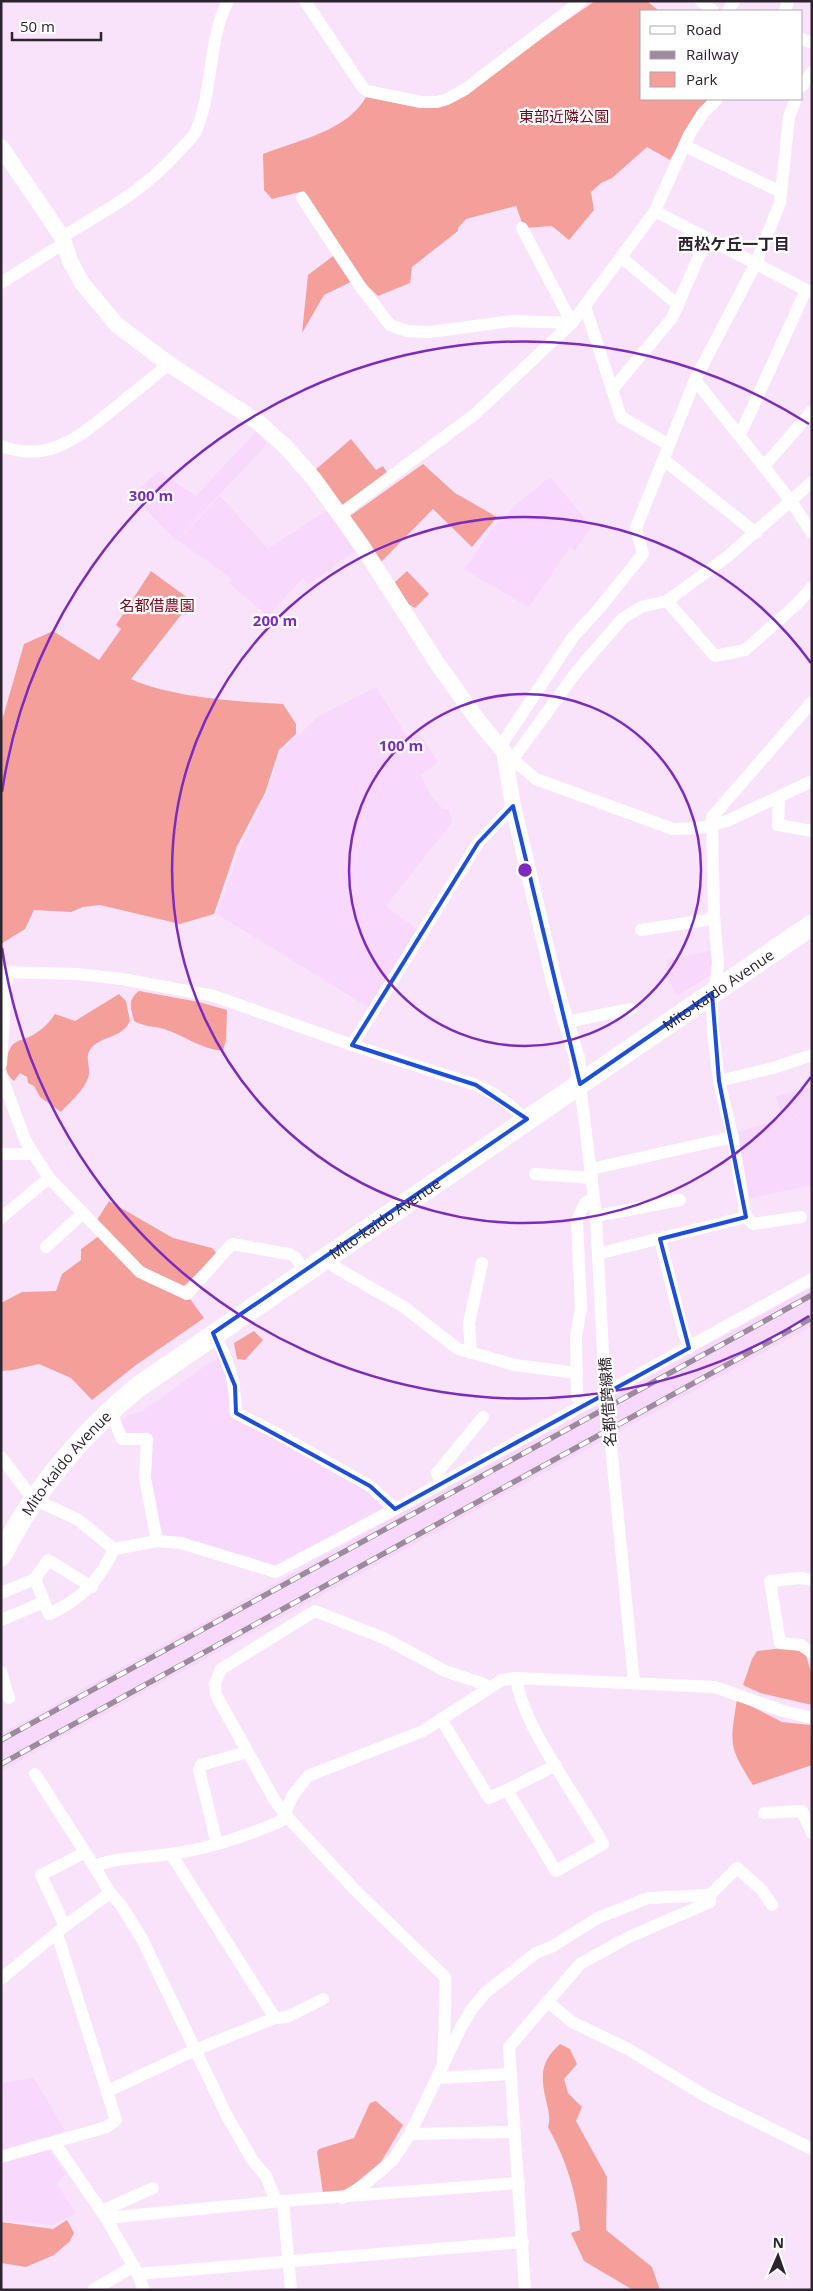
<svg xmlns="http://www.w3.org/2000/svg" width="813" height="2291" font-family="'Open Sans','Noto Sans JP',sans-serif">
  <rect width="100%" height="100%" fill="#f8e3fb"/>
  <g fill="#f8d8fc">
    <path d="M256 432 267 444 176 541 132 495 159 471 196 496Z"/>
    <path d="M550 477 592 527 575 550 570 547 529 607 464 569 493 528 516 505Z"/>
    <path d="M220 496 268 549 327 510 355 551 308 585 303 578 268 616 229 583 232 579 178 540Z"/>
    <path d="M376 687 407 736 418 732 438 762 420 775 431 796 443 809H449L452 822 386 906 421 932 370 1008 217 914 241 847 266 795 281 752 319 716Z"/>
    <path d="M714 950 712 974 677 996 668 979 667 960Z"/>
    <path d="M812 1087V1185L746 1199 734 1133 782 1119 776 1096Z"/>
    <path d="M812 1287V1326L1 1771V1734Z"/>
    <path d="M218 1357 229 1388 228 1415 244 1425 269 1435 374 1495 384 1502V1510L275 1569 182 1538 164 1535 159 1532 150 1487 151 1436 147 1432 128 1433 123 1430 121 1423 129 1415 141 1412Z"/>
    <path d="M33 2077 65 2131 1 2150V2084Z"/>
    <path d="M48 2149 66 2174 56 2183 76 2213 52 2225 1 2220V2163Z"/>
  </g>
  <g fill="#f59f9b">
    <path d="M595 1H647L659 11H642V99H711L689 126 670 160 647 147 612 178 601 183 591 192 594 210 569 240 552 226 524 228 516 206 466 219 458 228V231L412 267 410 283 378 296 359 278 324 295 302 333 308 275 341 250 304 191 272 199 264 190 263 154C298 140 349 131 367 95L445 105Z"/>
    <path d="M351 439 376 470 383 466 388 474 343 507 314 471Z"/>
    <path d="M423 464 455 493 497 517 472 547 433 509 380 563 350 516Z"/>
    <path d="M151 571 192 601 131 679C169 697 240 702 283 704L296 724V734L279 750 265 793 237 846 214 914 180 924 100 905 83 907 71 912 34 910 25 929 1 944V724L24 644 53 631 99 660 121 629 116 625Z"/>
    <path d="M407 571 429 594 415 608 408 604 395 582Z"/>
    <path d="M139 991 199 1002 227 1010 226 1040 223 1051C201 1049 185 1036 164 1029 154 1026 145 1027 134 1021 131 1008 127 1000 139 991Z"/>
    <path d="M119 994 126 1001 130 1021C121 1039 104 1035 92 1047 84 1056 90 1064 89 1074 87 1088 70 1102 61 1112L40 1097 34 1086 28 1083 27 1077 20 1073 14 1081C8 1076 6 1072 6 1064 10 1034 21 1045 39 1031 45 1027 51 1020 55 1014L75 1021Z"/>
    <path d="M109 1201 173 1238 212 1248 217 1254 182 1288 204 1318 136 1365 92 1400 71 1378 39 1364 13 1370 1 1371V1303L22 1292 56 1291 62 1274 81 1260V1249L99 1236 97 1220Z"/>
    <path d="M254 1331 263 1340 245 1360 237 1359 234 1343Z"/>
    <path d="M783 1648 805 1651 812 1676V1705L760 1693 743 1685 752 1659 757 1651Z"/>
    <path d="M737 1699 782 1722 810 1725 812 1765 753 1785C728 1746 730 1744 737 1699Z"/>
    <path d="M560 2044 570 2049 577 2064 564 2079 568 2093 582 2107 576 2121 607 2177 606 2230 652 2267 660 2290H633L584 2261 571 2233 580 2230C577 2194 566 2159 548 2127 551 2117 548 2110 546 2100 540 2075 541 2061 560 2044Z"/>
    <path d="M376 2101 403 2125 381 2162 352 2186 337 2194 323 2193 317 2152 319 2149 354 2138 370 2103Z"/>
    <path d="M67 2220 74 2233 70 2241 54 2255 26 2267 1 2263V2222L53 2229Z"/>
  </g>
  <g fill="none" stroke-linecap="round" stroke-linejoin="round">
    <g stroke="#fff" stroke-width="12">
      <path d="M305 1 363 88 367 91 421 102H437L447 99 464 90 581 1"/>
      <path d="M701 1 713 11"/>
      <path d="M728 11 734 1"/>
      <path d="M785 11 788 1"/>
      <path d="M802 39 812 43"/>
      <path d="M802 86 812 72"/>
      <path d="M685 146 781 192"/>
      <path d="M302 198 360 286 390 325 407 331 430 332 512 321 572 323"/>
      <path d="M655 211 812 293"/>
      <path d="M522 228 572 323"/>
      <path d="M62 237C106 210 144 191 179 151 184 145 193 138 196 131 214 89 207 42 228 1"/>
      <path d="M621 257 678 305"/>
      <path d="M1 283 64 243"/>
      <path d="M585 306 621 417 669 445"/>
      <path d="M695 380 791 501 812 533"/>
      <path d="M612 390 672 318 707 238"/>
      <path d="M740 435 806 290"/>
      <path d="M1 446C49 464 80 436 115 408 133 393 151 379 169 364"/>
      <path d="M664 460 756 533"/>
      <path d="M764 466 812 411"/>
      <path d="M340 514 474 415 572 323 655 211 689 135 703 113 717 99"/>
      <path d="M667 601 715 656 745 650 797 604 812 587"/>
      <path d="M500 747 573 637 597 611 643 554 636 528 695 380 756 263 780 203 789 117 796 99"/>
      <path d="M506 754 536 779 673 829 699 828 727 821 812 781"/>
      <path d="M513 759 577 671 623 618 641 607 667 601 728 556 812 482"/>
      <path d="M779 797 778 825 812 831"/>
      <path d="M641 930 706 920 714 915"/>
      <path d="M1 972 77 974 122 979 214 996 352 1045 476 1085 496 1095 527 1119"/>
      <path d="M715 991 718 963 714 915 712 817 812 702"/>
      <path d="M566 1022 631 1009"/>
      <path d="M352 1045 478 843 513 806"/>
      <path d="M1 1064 7 972"/>
      <path d="M1 1075 26 1142 49 1178 140 1272 187 1294 232 1244 289 1254 295 1257 305 1271"/>
      <path d="M719 1081 773 1068 812 1055"/>
      <path d="M580 1084 596 1216 604 1373 634 1682"/>
      <path d="M1 1154H33"/>
      <path d="M591 1169 733 1137"/>
      <path d="M535 1174 592 1178"/>
      <path d="M596 1216 680 1200"/>
      <path d="M746 1217 753 1224 801 1217"/>
      <path d="M1 1218 49 1178"/>
      <path d="M660 1239 682 1327 689 1348"/>
      <path d="M46 1247 82 1214"/>
      <path d="M605 1252 746 1217 732 1135 719 1081 713 1031 712 993"/>
      <path d="M323 1258 335 1267 404 1307 458 1349 515 1365 577 1373"/>
      <path d="M213 1333C230 1361 235 1382 236 1413L276 1433 370 1486 395 1509"/>
      <path d="M471 1353 469 1323 482 1263"/>
      <path d="M590 1402 577 1397 576 1337 581 1308 577 1220 585 1203 594 1198"/>
      <path d="M110 1410 122 1439H147L145 1478 157 1541 181 1543 276 1572 395 1509 812 1279"/>
      <path d="M1 1457 33 1499 77 1519 114 1549 157 1541"/>
      <path d="M441 1483 437 1473 483 1417"/>
      <path d="M35 1579 48 1560 92 1587"/>
      <path d="M812 1580 800 1578 770 1581 780 1643 801 1645 812 1653"/>
      <path d="M1 1593 35 1579 49 1614C81 1600 99 1581 114 1549"/>
      <path d="M1 1620 44 1602"/>
      <path d="M1 1672 9 1698"/>
      <path d="M516 1678C523 1728 578 1797 603 1844L556 1871 507 1790 556 1765"/>
      <path d="M441 1719 489 1798 507 1790"/>
      <path d="M35 1774 94 1866"/>
      <path d="M764 1813 802 1811 812 1833"/>
      <path d="M217 1844 199 1770 201 1765 247 1752"/>
      <path d="M171 1854 275 2018"/>
      <path d="M110 1893 121 1905 142 1939 227 2116 253 2161 266 2176 276 2201"/>
      <path d="M65 1926 41 1875 84 1853"/>
      <path d="M1 1979 65 1926 110 1893 94 1866C118 1857 144 1858 170 1854 208 1849 246 1836 281 1821L293 1795 308 1776 423 1731 502 1680 516 1678 715 1687 783 1711 812 1718"/>
      <path d="M547 2001 572 2022 628 2049 707 2097 812 2149"/>
      <path d="M443 2066C443 2054 447 1982 445 1977L357 1892 292 1822 275 1801 216 1695 215 1683 221 1669 315 1611 386 1639 445 1671 484 1684 488 1688"/>
      <path d="M438 2078 510 2074"/>
      <path d="M108 2091 195 2050 275 2018 287 2017 323 1999"/>
      <path d="M410 2134 515 2132"/>
      <path d="M54 2142 106 2218"/>
      <path d="M1 2157 107 2127 116 2120 57 1934"/>
      <path d="M343 2198 364 2185 393 2160 410 2134 461 2027 472 2009 486 1992 536 1953 553 1946 598 1918 648 1898 710 1895"/>
      <path d="M283 2201 291 2290"/>
      <path d="M102 2211 153 2188"/>
      <path d="M138 2274 523 2242"/>
      <path d="M93 2290 134 2266"/>
      <path d="M144 2290 138 2274 106 2218 283 2201 519 2183"/>
      <path d="M525 2290 509 2047 580 1964 629 1937 710 1902V1895L737 1868 762 1890 772 1905"/>
    </g>
    <path stroke="#fff" stroke-width="16" d="M1 147 62 237 70 261 82 283 117 325 169 364 258 422 286 447 314 479 362 546 437 663 477 719 504 752 513 806 555 985 577 1058 580 1084"/>
    <path stroke="#fff" stroke-width="21" id="s1" d="M1 1556C35 1489 81 1434 138 1387L812 925"/>
    <g stroke="#9b8b9d" stroke-width="5.5">
      <g id="rail">
        <path d="M1 1740 812 1295"/>
        <path d="M1 1764 812 1318"/>
      </g>
    </g>
    <use href="#rail" stroke="#fff" stroke-width="4" stroke-dasharray="11" stroke-linecap="butt"/>
  </g>
  <path fill="none" stroke="#1d4ed8" stroke-width="4" stroke-linejoin="round" d="M513 806 580 1084 712 993 719 1081 746 1217 660 1239 689 1348 395 1509 370 1486 236 1413 235 1386 213 1333 527 1119 476 1085 352 1045 478 843Z"/>
  <g fill="none" stroke="#7b2cbf" stroke-width="2.5">
    <circle cx="525" cy="870" r="176"/>
    <path d="M811 1077A353 353 0 1 1 811 663"/>
    <path d="M809 1316A529 529 0 0 1 2 948M2 792A529 529 0 0 1 809 424"/>
  </g>
  <g text-anchor="middle" dominant-baseline="central" stroke-width="4.5" stroke-linejoin="round" paint-order="stroke">
    <g font-size="15" fill="#740517" stroke="#fff">
      <text x="564" y="116">東部近隣公園</text>
      <text x="157" y="605">名都借農園</text>
    </g>
    <g font-size="15" fill="#2e2430" stroke="#fff">
      <text stroke="none"><textPath href="#s1" startOffset="922">Mito-kaido Avenue</textPath></text>
      <text stroke="none"><textPath href="#s1" startOffset="518">Mito-kaido Avenue</textPath></text>
      <text transform="translate(607 1402) rotate(-94)">名都借跨線橋</text>
      <text stroke="none"><textPath href="#s1" startOffset="114">Mito-kaido Avenue</textPath></text>
    </g>
    <g font-size="16" font-weight="bold" fill="#2e2430" stroke="#fff">
      <text x="734" y="244">西松ケ丘一丁目</text>
    </g>
  </g>
  <circle cx="525" cy="870" r="8" fill="#7b2cbf" stroke="#fff" stroke-width="2.5"/>
  <g font-size="15" text-anchor="middle" font-weight="bold" fill="#7b2cbf" stroke="#fff" stroke-width="4.5" stroke-linejoin="round" paint-order="stroke">
    <text x="151" y="501">300 m</text>
    <text x="275" y="626">200 m</text>
    <text x="401" y="751">100 m</text>
  </g>
  <rect width="813" height="2291" fill="none" stroke="#2e2430" stroke-width="5"/>
  <rect x="640" y="10" width="162" height="90" fill="#ffffff" stroke="#aba7ac"/>
  <rect x="650" y="26" width="25" height="8" fill="#ffffff" stroke="#aba7ac"/>
  <text x="686" y="35" font-size="15" fill="#2e2430">Road</text>
  <rect x="650" y="51" width="25" height="8" fill="#9b8b9d" stroke="#aba7ac"/>
  <text x="686" y="60" font-size="15" fill="#2e2430">Railway</text>
  <rect x="650" y="72" width="25" height="15" fill="#f59f9b" stroke="#aba7ac"/>
  <text x="686" y="85" font-size="15" fill="#2e2430">Park</text>
  <g transform="translate(778 2256) rotate(2)" stroke="#ffffff" stroke-width="4" paint-order="stroke">
  <path d="M0-4L9 19L0 12L-9 19Z" fill="#2e2430"/>
  <text y="-8" font-size="14" font-weight="bold" text-anchor="middle" fill="#2e2430">N</text>
  </g>
  <path d="M12 32v8h89v-8" fill="none" stroke="#2e2430" stroke-width="2.5"/>
  <text x="20" y="32" font-size="15" fill="#2e2430" stroke="#ffffff" stroke-width="4" paint-order="stroke">50 m</text>
</svg>
